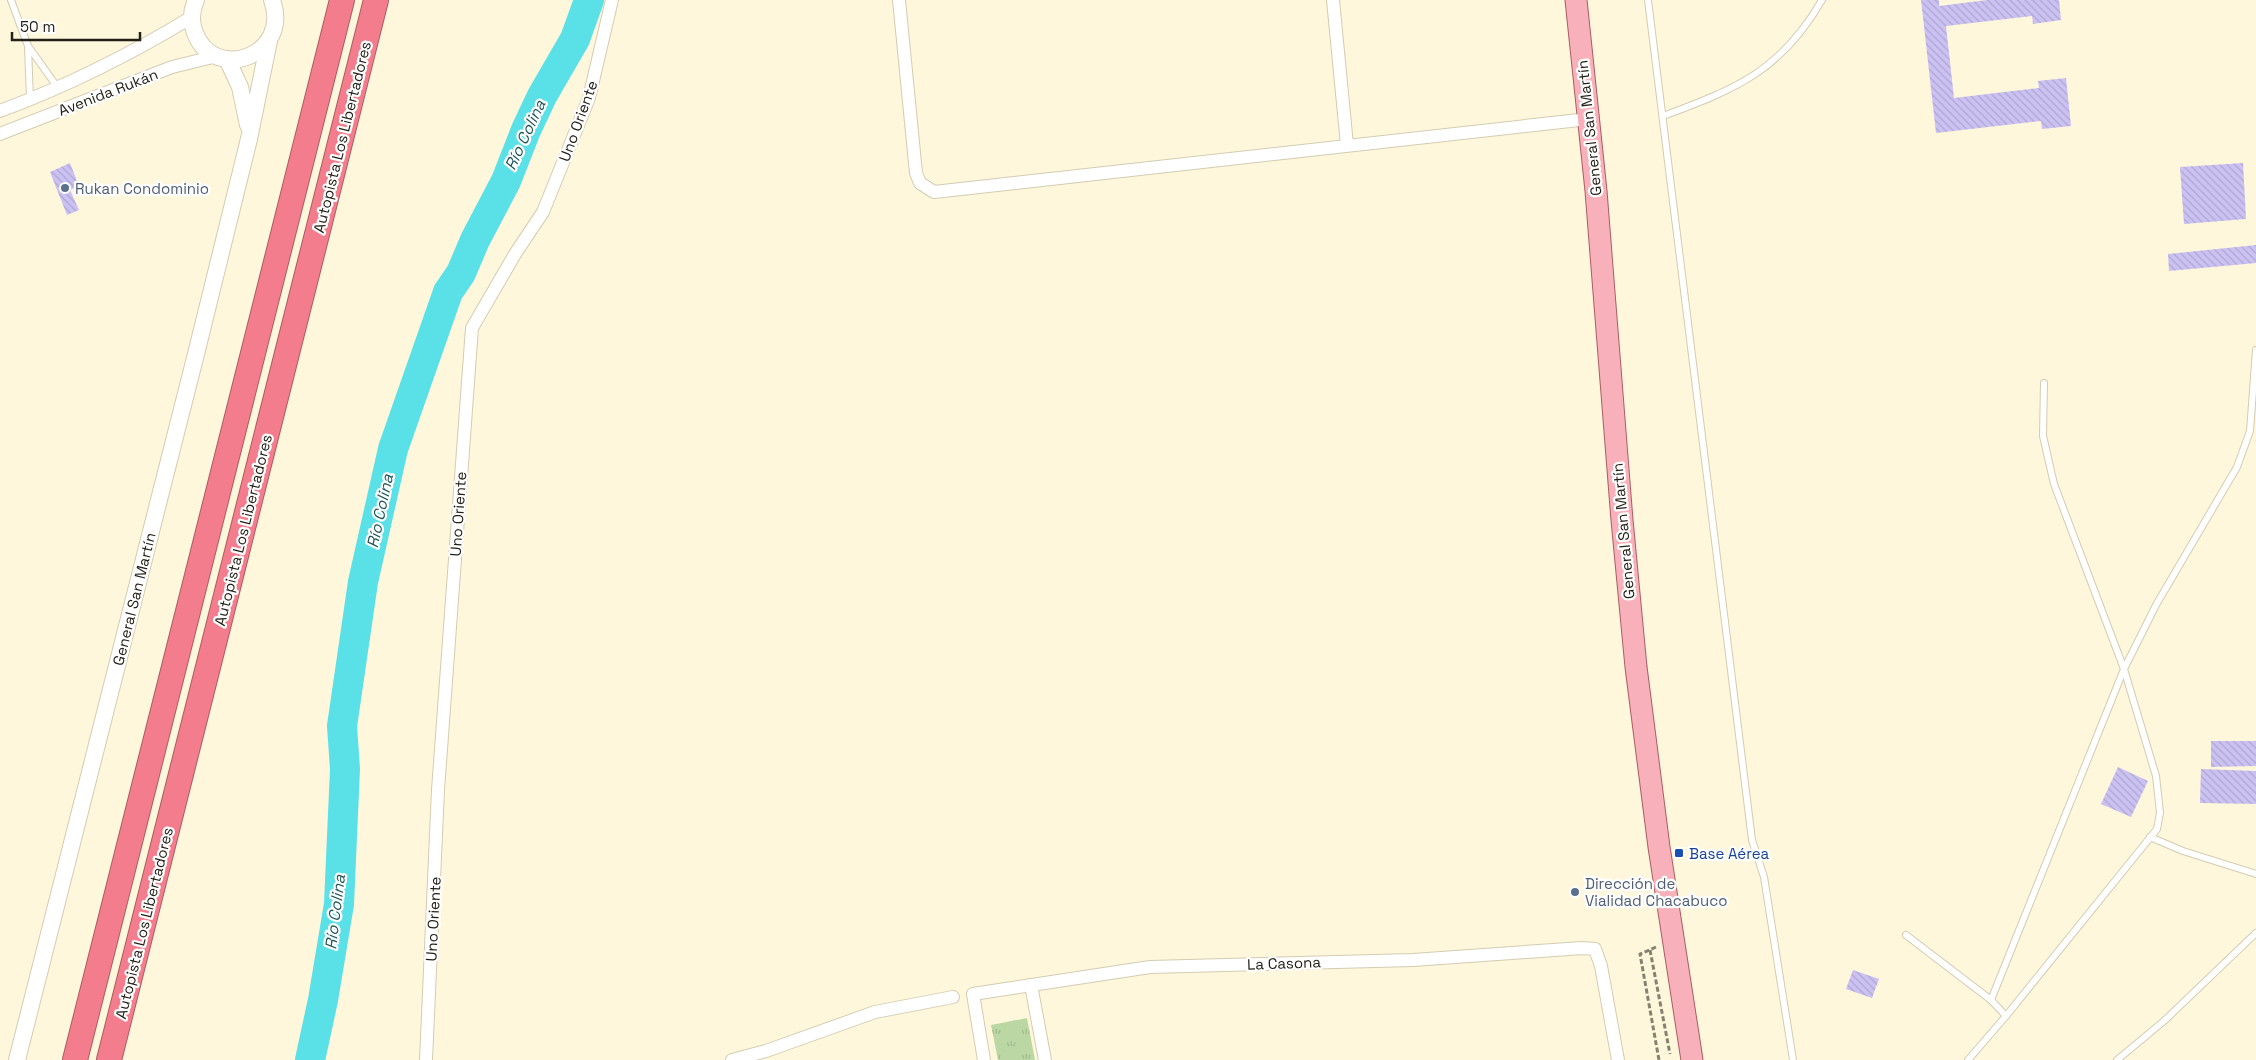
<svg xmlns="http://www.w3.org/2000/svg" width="2256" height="1060" font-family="'Space Grotesk',sans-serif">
  <defs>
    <pattern id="grass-tufts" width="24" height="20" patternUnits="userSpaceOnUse" patternTransform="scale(1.25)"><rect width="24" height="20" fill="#bbd8a4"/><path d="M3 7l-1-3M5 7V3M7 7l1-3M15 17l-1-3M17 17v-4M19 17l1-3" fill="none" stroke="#a0b98c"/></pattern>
    <pattern id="building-back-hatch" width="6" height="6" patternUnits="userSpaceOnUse" patternTransform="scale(1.25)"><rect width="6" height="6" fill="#cbc2f3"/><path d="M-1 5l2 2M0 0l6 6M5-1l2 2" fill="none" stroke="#aea6d0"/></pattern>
  </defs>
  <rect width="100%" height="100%" fill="#fef7dc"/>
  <path fill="url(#grass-tufts)" d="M1027 1018 1035 1060H998L991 1025Z"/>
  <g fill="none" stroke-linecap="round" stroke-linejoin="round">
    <path stroke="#5ae0e7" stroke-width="30" d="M310 1060 323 1000 339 904 345 769 342 726 363 582 393 449 448 292 461 273 475 240 506 181 526 130 542 96 575 39 589 0"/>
  </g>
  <g fill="url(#building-back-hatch)">
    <path d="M1921 0H1939V6L1987 0H2059L2061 20 2033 24 2032 16 1946 26 1954 98 2039 88 2038 81 2066 78 2071 126 2042 129 2041 121 1936 133Z"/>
    <path d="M70 163 79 186 70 190 79 210 67 215 50 172Z"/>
    <path d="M2243 163 2246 219 2184 224 2180 167Z"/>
    <path d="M2256 245V263L2169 271 2168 254Z"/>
    <path d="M2211 741H2256V766L2211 767Z"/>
    <path d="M2118 767 2148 781 2131 817 2101 804Z"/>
    <path d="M2201 769 2256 771V804L2200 803Z"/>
    <path d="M1853 970 1879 979 1872 998 1846 989Z"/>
  </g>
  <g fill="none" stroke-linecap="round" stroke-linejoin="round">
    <g stroke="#d3ccb2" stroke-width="8">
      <g id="service">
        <path d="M11 0 28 46 58 88"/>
        <path d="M1648 0 1752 840 1764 877 1793 1060"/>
        <path d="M28 47 30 99"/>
        <path d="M1663 116C1736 89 1781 71 1822 0"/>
        <path d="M2150 837 2183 851 2256 874"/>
        <path d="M1906 935 1991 1000 2006 1016"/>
        <path d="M1991 1000 2124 669 2156 605 2237 467 2250 431 2256 350"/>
        <path d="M1968 1060 2006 1016 2157 829 2160 813 2156 776 2124 669 2054 484 2043 436 2044 383"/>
        <path d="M2117 1060 2164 1021 2256 933"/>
      </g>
    </g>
    <g stroke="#d3ccb2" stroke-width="14">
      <g id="minor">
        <path d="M899 0 916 173 920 183 934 192 1588 119"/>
        <path d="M1333 0 1347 145"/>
        <path d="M0 111C67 86 131 54 192 17"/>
        <path d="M0 134 172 67 217 56"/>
        <path d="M1031 985 1045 1060"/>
        <path d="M426 1060 438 790 472 328 515 254 543 212 589 98 612 0"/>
        <path d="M732 1060 766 1051 875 1012 953 997"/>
        <path d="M984 1060 973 994 1150 967 1413 960 1582 948 1595 949 1601 966 1618 1060"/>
      </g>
    </g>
    <g stroke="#d3ccb2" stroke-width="18">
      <g id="tertiary">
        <path d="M196 0C191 11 191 23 195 33 215 84 292 55 272 0"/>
        <path d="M227 59 240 87 248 125"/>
        <path d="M17 1060 196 354 249 139 269 41"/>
      </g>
    </g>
    <g stroke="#aa5d63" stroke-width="23">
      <path id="primary" d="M1576 0 1596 191 1622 520 1636 667 1659 847 1692 1060"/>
    </g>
    <g stroke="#aa5d63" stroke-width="26">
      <g id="motorway">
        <path d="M75 1060 342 0"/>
        <path d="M109 1060 376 0"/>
      </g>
    </g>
    <g stroke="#868270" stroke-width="3" stroke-dasharray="5 2.5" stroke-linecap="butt">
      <path d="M1656 947 1640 954 1659 1060"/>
      <path d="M1650 950 1670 1054"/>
    </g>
    <use href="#service" stroke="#fff" stroke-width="6"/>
    <use href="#minor" stroke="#fff" stroke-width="12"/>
    <use href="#tertiary" stroke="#fff" stroke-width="16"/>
    <use href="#primary" stroke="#f8b1ba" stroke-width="21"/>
    <use href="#motorway" stroke="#f37d8c" stroke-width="24"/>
  </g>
  <g fill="#5c6f8a" stroke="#fff" stroke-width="2">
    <circle cx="65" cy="188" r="5"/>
    <circle cx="1575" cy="892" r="5"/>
  </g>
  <rect fill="#1a4fb4" stroke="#fff" stroke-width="2" x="1674" y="848" width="10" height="10" rx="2.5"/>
  <g text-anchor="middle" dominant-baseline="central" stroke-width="4.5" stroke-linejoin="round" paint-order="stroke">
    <g font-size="15" fill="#232117" stroke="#fff">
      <text transform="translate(108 92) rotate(-21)">Avenida Rukán</text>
      <text transform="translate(578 121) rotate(-70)">Uno Oriente</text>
      <text transform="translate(1589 128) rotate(-96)">General San Martín</text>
      <text transform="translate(342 137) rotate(-76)">Autopista Los Libertadores</text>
      <text transform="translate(458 514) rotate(-86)">Uno Oriente</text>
      <text transform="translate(243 530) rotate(-76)">Autopista Los Libertadores</text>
      <text transform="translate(1623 531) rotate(-95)">General San Martín</text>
      <text transform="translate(134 599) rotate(-76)">General San Martín</text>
      <text transform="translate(433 919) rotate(-87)">Uno Oriente</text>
      <text transform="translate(144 923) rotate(-76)">Autopista Los Libertadores</text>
      <text transform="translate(1284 963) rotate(-2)">La Casona</text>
    </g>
    <g font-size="15" fill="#4e5e75" stroke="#fff" text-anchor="start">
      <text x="75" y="188">Rukan Condominio</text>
      <text x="1585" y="883">Dirección de<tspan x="1585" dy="17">Vialidad Chacabuco</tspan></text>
    </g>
    <g font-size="15" fill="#164399" stroke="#fff" text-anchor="start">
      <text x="1689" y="853">Base Aérea</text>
    </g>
    <g font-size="16" font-style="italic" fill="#1f575b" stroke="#fff">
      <text transform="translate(525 135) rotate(-65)">Río Colina</text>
      <text transform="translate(380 511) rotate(-78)">Río Colina</text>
      <text transform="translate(335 912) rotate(-83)">Río Colina</text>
    </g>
  </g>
  <path d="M12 32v8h128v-8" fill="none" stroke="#232117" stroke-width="2.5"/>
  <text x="20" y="32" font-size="15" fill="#232117" stroke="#ffffff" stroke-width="4" paint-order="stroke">50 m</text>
</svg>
